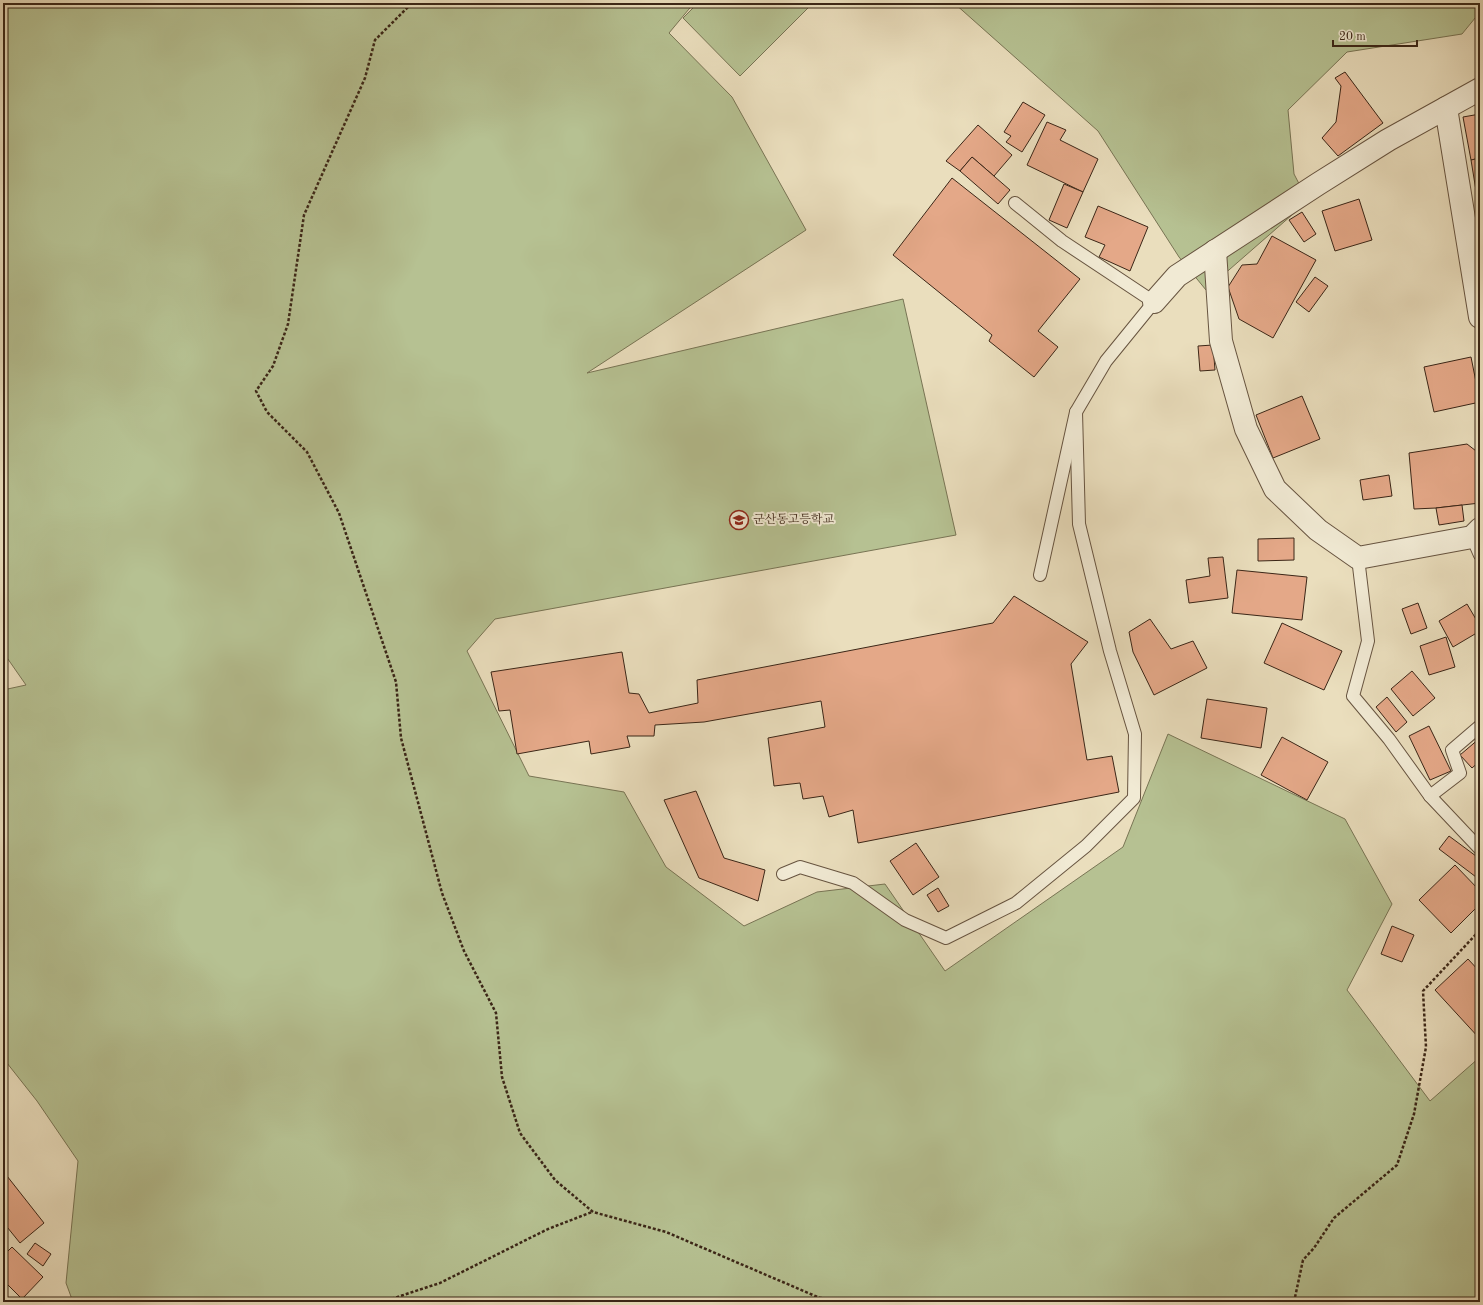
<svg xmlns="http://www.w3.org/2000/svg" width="1483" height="1305" font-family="'Old Standard TT','Noto Serif KR',serif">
  <rect width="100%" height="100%" fill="#eadebd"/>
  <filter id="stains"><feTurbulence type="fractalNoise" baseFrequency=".005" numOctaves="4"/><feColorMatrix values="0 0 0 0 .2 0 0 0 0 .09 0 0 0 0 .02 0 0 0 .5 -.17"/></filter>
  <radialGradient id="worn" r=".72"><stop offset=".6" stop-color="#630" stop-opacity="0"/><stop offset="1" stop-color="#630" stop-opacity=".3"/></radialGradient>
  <g fill="#b6c192" stroke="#787454">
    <path d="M3 3H694L669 33 732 97 806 230 587 373 903 299 956 535 495 619 467 651 529 776 624 792 666 867 744 926 817 892 885 884 945 971 1123 847 1168 734 1345 819 1392 904 1347 990 1430 1101 1480 1057V1302H73L66 1283 78 1161 37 1101 3 1058V690L26 685 3 652Z"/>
    <path d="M698 3H813L740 76 683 18Z"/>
    <path d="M954 3H1480V12L1462 34 1347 52 1288 110 1294 174 1308 201 1206 290 1179 257 1098 131Z"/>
  </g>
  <g fill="#e4a888" stroke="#3b2617">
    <path d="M1345 72 1383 123 1338 156 1322 138 1336 122 1341 86 1335 78Z"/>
    <path d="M1023 102 1045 115 1022 152 1006 142 1011 136 1004 132Z"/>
    <path d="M1480 114V158L1471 160 1463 117Z"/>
    <path d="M1047 122 1066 130 1060 140 1098 159 1083 192 1027 165Z"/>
    <path d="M978 125 1012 155 994 176 972 157 960 171 946 161Z"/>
    <path d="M972 157 1010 190 998 204 960 171Z"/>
    <path d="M1480 158V215L1471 160Z"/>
    <path d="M952 178 1080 279 1038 331 1058 347 1034 377 989 341 992 335 893 255Z"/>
    <path d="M1064 184 1083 192 1067 228 1049 220Z"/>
    <path d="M1359 199 1372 240 1335 251 1322 211Z"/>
    <path d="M1098 206 1148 227 1130 271 1099 257 1105 245 1085 237Z"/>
    <path d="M1302 212 1316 234 1304 242 1289 220Z"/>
    <path d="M1272 236 1316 260 1273 338 1239 319 1228 287 1242 265 1257 264Z"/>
    <path d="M1315 277 1328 286 1309 312 1296 302Z"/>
    <path d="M1213 345 1215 370 1200 371 1198 346Z"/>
    <path d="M1471 357 1480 402 1434 412 1424 367Z"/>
    <path d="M1302 396 1320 439 1273 458 1256 415Z"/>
    <path d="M1467 444 1480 454V503L1436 508 1414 509 1409 453Z"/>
    <path d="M1389 475 1392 496 1363 500 1360 480Z"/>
    <path d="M1462 505 1464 521 1439 525 1436 508Z"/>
    <path d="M1294 538V560L1258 561V539Z"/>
    <path d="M1223 557 1228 598 1189 603 1186 580 1210 576 1208 558Z"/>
    <path d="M1237 570 1307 577 1302 620 1232 613Z"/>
    <path d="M1014 596 1088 642 1071 664 1087 760 1112 756 1119 792 858 843 853 810 829 817 823 796 803 799 800 783 774 786 768 738 825 727 821 701 704 722 655 725 654 736H627L630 747 591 754 589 741 517 754 510 710 499 711 491 672 622 652 629 693 639 694 649 713 698 703 697 680 993 623Z"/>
    <path d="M1418 603 1427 628 1411 634 1402 609Z"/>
    <path d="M1467 604 1480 626V631L1453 647 1439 621Z"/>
    <path d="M1150 619 1171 649 1193 641 1207 668 1154 695 1133 652 1129 632Z"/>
    <path d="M1282 623 1342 651 1324 690 1264 663Z"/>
    <path d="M1446 637 1455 667 1429 675 1420 646Z"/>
    <path d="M1412 671 1435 698 1413 716 1391 689Z"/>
    <path d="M1387 697 1407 722 1396 732 1376 707Z"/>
    <path d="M1207 699 1267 708 1261 748 1201 738Z"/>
    <path d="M1429 726 1451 771 1430 780 1409 736Z"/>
    <path d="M1282 737 1328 762 1307 800 1261 775Z"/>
    <path d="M1480 738V761L1472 768 1460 755Z"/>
    <path d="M696 791 724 858 765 870 758 901 699 878 664 800Z"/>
    <path d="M1449 836 1480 859V880L1439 849Z"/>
    <path d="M916 843 939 877 913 895 890 861Z"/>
    <path d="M1455 865 1480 891V904L1451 933 1419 900Z"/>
    <path d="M938 888 949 906 938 912 927 895Z"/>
    <path d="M1392 926 1414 935 1402 962 1381 954Z"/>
    <path d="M1468 959 1480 972V1039L1435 990Z"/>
    <path d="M7 1176 44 1223 20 1243 3 1222V1180Z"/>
    <path d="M35 1243 51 1254 43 1266 27 1254Z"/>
    <path d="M12 1247 43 1277 22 1299 3 1280V1256Z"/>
  </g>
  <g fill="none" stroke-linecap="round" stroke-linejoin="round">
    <g stroke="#675440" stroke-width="14">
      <g id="lane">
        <path d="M1015 203 1062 241 1154 302 1106 361 1076 412 1040 575"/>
        <path d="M1472 537 1480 555"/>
        <path d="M1358 558 1368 641 1353 696 1389 739 1430 796 1480 849"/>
        <path d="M1430 796 1460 773 1452 750 1480 726"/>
        <path d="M783 874 800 867 853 883 905 920 946 938 1016 903 1086 846 1134 798 1135 734 1110 651 1079 524 1076 412"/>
      </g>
    </g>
    <g stroke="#675440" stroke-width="24">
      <g id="street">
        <path d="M1446 108 1480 317"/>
        <path d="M1215 251 1221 341 1246 429 1275 489 1318 530 1358 558 1472 537 1480 529"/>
        <path d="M1154 302 1177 276 1318 184 1388 140 1480 89"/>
      </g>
    </g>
    <g stroke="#3b2617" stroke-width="2.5" stroke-dasharray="3 2" stroke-linecap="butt">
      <path d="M410 3V5L375 40 365 78 304 215 288 324 273 366 256 391 267 412 307 452 339 513 396 682 401 738 442 893 464 951 496 1013 502 1077 520 1133 555 1180 593 1212 666 1232 820 1298 887 1302"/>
      <path d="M382 1302 440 1283 548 1229 592 1212"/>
      <path d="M1294 1302 1303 1260 1314 1248 1334 1218 1397 1165 1414 1114 1426 1047 1423 991 1480 930"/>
    </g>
    <use href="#lane" stroke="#f1ead4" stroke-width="12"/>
    <use href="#street" stroke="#f1ead4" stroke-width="22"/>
  </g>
  <defs>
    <g id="school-ring" transform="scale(1)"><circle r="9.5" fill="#f1ead4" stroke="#8f2418" stroke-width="1.5"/><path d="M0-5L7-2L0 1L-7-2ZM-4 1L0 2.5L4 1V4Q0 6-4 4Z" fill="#8f2418"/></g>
  </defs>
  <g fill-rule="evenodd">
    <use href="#school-ring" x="739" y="520"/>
  </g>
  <g text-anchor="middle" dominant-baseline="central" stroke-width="4" stroke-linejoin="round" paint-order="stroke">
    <g font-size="12" fill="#3b2617" stroke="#f1ead4" text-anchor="start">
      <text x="753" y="520">군산동고등학교</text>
    </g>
  </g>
  <rect width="1483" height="1305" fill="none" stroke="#eadebd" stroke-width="16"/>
  <rect x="4" y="4" width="1475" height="1297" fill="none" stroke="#3b2617" stroke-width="2"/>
  <rect x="8" y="8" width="1467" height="1289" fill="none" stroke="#3b2617"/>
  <path d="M1333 40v6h84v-6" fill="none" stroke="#3b2617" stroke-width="2"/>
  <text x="1339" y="40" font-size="12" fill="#3b2617" stroke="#f1ead4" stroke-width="3" paint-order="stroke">20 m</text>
  <rect width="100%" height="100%" filter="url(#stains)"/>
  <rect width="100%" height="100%" fill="url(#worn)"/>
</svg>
